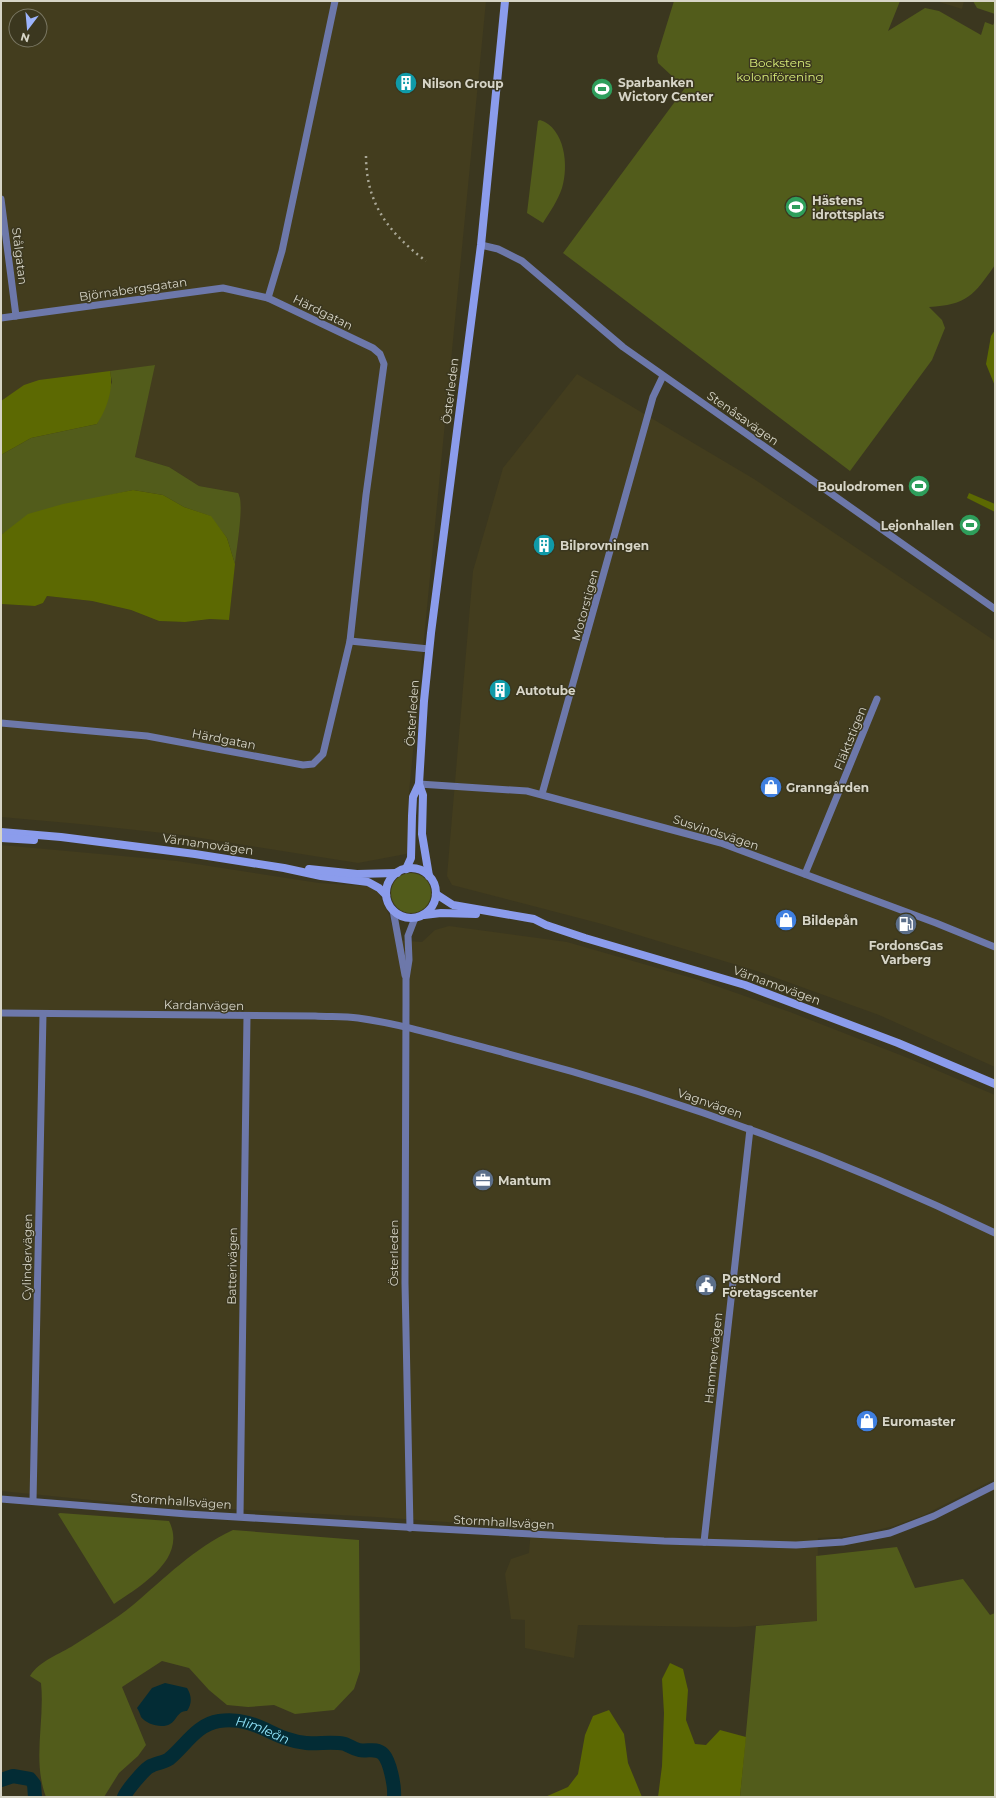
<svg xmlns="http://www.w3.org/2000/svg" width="996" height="1798" font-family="Montserrat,sans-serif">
  <rect width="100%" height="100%" fill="#3b371f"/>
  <g fill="#433d1e" fill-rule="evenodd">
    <path d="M1 1H486L408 803 409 839 408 852 406 854 358 863 182 835 80 824 1 817V604L35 606 43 603 47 596 92 601 131 610 159 621 185 622 210 619 229 620 240 506V496L237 493 199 486 169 467 135 457 154 365 7 397 1 401ZM16 16H40V40H16Z"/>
    <path d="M936 1H964L962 9Z"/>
    <path d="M577 374 754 479 995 641V1067L879 1015 760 972 602 924 452 885 447 876 473 571 503 468Z"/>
    <path d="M1 845 177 861 319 883 367 886 374 889 379 894 389 915 396 940 422 942 435 930 449 926 567 942 699 980 790 1012 908 1058 995 1095V1479L924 1515 894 1526 852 1536 818 1538 817 1621 736 1627 578 1625 574 1658 525 1648V1620L511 1619 505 1574 511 1559 529 1553 531 1528 376 1517 121 1503 1 1491Z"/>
  </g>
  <g fill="#525c1b">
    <path d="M674 1H900L888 31 925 8 939 11 981 35 985 22 993 25 995 21V265C974 295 967 305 929 307L942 320 945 328 932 360 850 471 563 253 685 88 658 63 657 56Z"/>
    <path d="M973 1H995V14L977 8Z"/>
    <path d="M540 120C565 128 569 166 562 188 558 200 550 212 543 223L527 213 538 121Z"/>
    <path d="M155 365 135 457 169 467 199 486 238 493C245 502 236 551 235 564L227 538 210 516 184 507 163 495 133 490 98 498 12 528 1 535V455L31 438 97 424 112 382 110 371Z"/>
    <circle cx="411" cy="893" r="20"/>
    <path d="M60 1513 169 1521C188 1559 140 1586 114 1604L58 1514Z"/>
    <path d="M233 1530 359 1540 360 1671 354 1689 334 1710 295 1714 274 1705 248 1707 227 1705 209 1690 189 1668 162 1661 122 1687 146 1745 138 1756 119 1773 104 1797H46C32 1760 45 1721 41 1683L30 1676C39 1661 60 1654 74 1645 94 1632 115 1620 133 1605 165 1578 194 1548 233 1530Z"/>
    <path d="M897 1547 915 1588 963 1579 990 1615 995 1613V1797H740L756 1626 817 1621 816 1556Z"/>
  </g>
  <g fill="#5c6902">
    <path d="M995 330V386L986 364 991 336Z"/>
    <path d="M110 371C114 388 107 409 97 424L31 438 1 455V401L24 385 39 380Z"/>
    <path d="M133 490 163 495 184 507 211 516 227 538 235 564 229 620 210 619 185 622 159 621 131 610 92 601 47 596 43 603 35 606 1 604V535L28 514 63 504Z"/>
    <path d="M969 493 995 504V512L967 498Z"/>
    <path d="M670 1663 683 1669 688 1690 686 1720 695 1744 706 1745 720 1730 746 1737 740 1797H658L662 1766 664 1713 662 1679Z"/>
    <path d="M609 1710 624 1734 628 1763 642 1797H545L568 1787 578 1774 585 1735 593 1716Z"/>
  </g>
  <path fill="#032c35" d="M165 1683 187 1688C192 1696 192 1704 187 1711 178 1710 177 1720 170 1724 162 1729 146 1724 141 1717 140 1714 139 1711 137 1708L152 1688Z"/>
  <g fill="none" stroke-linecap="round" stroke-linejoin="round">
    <g stroke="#032c35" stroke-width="14">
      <path d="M1 1780 13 1776 30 1779 34 1784 35 1797"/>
      <path id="s1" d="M124 1797C127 1790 143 1771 149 1767 155 1763 163 1763 169 1759 185 1746 197 1724 219 1721 258 1716 272 1740 306 1743 319 1744 333 1741 345 1744 350 1746 354 1749 359 1750 367 1752 376 1747 383 1754 390 1761 395 1787 394 1797"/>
    </g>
    <g stroke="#6d78aa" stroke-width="7">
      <path d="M1 199 16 316"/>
      <path d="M481 245 498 249 522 261 623 347 995 609"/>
      <path d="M1 318 223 288 268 298"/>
      <path d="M350 641 429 649"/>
      <path d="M1 723 147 736 303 765 313 764 323 754 350 641 366 495 384 364 380 354 373 348 268 298 282 251 335 1"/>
      <path d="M419 784 527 791 721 843 936 923 995 947"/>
      <path d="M542 794 653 397 663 376"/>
      <path d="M805 874 877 699"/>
      <path d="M393 910 405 975"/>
      <path d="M1 1013 315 1016C329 1017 344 1016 358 1018 408 1025 457 1041 505 1053 674 1097 838 1157 995 1233"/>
      <path d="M1 1499 187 1514 421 1528 664 1541 796 1545 843 1542 890 1533 934 1516 995 1485"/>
      <path d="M33 1501 43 1014"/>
      <path d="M240 1516 247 1016"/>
      <path d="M410 1528 405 1283 406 1004V979L409 960 408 936 415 918"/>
      <path d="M704 1542 750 1129"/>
    </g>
    <g stroke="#8b9cec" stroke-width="8">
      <path d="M419 784 423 795 422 834 429 876"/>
      <path d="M1 832 61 837 195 854 284 868 321 876 368 882 379 888 386 895"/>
      <path d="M1 838 34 840"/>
      <circle cx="411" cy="893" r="25"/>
      <path d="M309 869 357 874 397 873"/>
      <path d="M406 869 411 858 412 816 413 797 419 784 424 701 431 633 481 245 505 1"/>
      <path d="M436 894 453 905 534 919 546 925 585 938 745 985 898 1043 995 1084"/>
      <path d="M424 915 441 913 476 914"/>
    </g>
    <path stroke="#a9a796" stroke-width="2.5" stroke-dasharray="2 4" stroke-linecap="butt" d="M366 156C366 204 389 233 426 261"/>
  </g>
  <defs>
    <g id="building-disc" transform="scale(1.15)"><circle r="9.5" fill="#0f9aa8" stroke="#3b371f"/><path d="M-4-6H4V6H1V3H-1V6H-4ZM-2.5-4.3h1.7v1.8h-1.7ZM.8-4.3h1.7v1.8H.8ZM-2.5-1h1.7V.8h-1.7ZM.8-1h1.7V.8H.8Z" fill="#fff"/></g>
    <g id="stadium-disc" transform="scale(1.15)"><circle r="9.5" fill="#2e9e5b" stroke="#3b371f"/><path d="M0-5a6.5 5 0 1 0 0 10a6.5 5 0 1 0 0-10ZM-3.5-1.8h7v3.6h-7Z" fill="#fff"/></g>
    <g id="shop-disc" transform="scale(1.15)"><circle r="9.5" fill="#3f7fe0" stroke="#3b371f"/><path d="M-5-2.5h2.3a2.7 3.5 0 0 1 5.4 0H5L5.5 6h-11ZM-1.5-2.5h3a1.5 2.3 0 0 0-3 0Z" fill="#fff"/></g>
    <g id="fuel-disc" transform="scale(1.15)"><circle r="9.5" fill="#5c6f8a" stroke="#3b371f"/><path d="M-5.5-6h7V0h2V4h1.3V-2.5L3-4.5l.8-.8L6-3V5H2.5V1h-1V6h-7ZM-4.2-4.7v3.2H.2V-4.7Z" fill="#fff"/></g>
    <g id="office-disc" transform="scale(1.15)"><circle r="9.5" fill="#5c6f8a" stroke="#3b371f"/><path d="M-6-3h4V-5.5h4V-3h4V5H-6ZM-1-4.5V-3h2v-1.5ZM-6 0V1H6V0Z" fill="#fff"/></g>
    <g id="civic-disc" transform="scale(1.15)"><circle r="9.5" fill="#5c6f8a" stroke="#3b371f"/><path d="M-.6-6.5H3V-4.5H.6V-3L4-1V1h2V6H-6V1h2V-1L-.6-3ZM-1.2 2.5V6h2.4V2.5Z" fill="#fff"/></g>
  </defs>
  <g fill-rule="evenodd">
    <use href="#building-disc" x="406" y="83"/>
    <use href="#stadium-disc" x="602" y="89"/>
    <use href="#stadium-disc" x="796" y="207"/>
    <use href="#stadium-disc" x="919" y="486"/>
    <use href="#stadium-disc" x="970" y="525"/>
    <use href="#building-disc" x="544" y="545"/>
    <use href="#building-disc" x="500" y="690"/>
    <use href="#shop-disc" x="771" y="787"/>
    <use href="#shop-disc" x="786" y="920"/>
    <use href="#fuel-disc" x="906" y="924"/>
    <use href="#office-disc" x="483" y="1180"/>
    <use href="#civic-disc" x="706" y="1285"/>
    <use href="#shop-disc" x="867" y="1421"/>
  </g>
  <g text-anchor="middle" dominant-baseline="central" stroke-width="3" stroke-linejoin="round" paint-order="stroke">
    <g font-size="12" fill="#d8ed79" stroke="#3b371f">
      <text x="780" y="62">Bockstens<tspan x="780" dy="14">koloniförening</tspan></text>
    </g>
    <g font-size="12" font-weight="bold" fill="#d7d5c7" stroke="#3b371f" text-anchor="start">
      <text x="618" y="82">Sparbanken<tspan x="618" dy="14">Wictory Center</tspan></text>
      <text x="422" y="83">Nilson Group</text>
      <text x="812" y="200">Hästens<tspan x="812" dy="14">idrottsplats</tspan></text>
      <text x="904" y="486" text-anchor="end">Boulodromen</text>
      <text x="954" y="525" text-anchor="end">Lejonhallen</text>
      <text x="560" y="545">Bilprovningen</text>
      <text x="516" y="690">Autotube</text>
      <text x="786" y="787">Granngården</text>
      <text x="802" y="920">Bildepån</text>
      <text x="906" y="945" text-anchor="middle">FordonsGas<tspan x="906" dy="14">Varberg</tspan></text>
      <text x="498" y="1180">Mantum</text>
      <text x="722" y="1278">PostNord<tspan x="722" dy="14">Företagscenter</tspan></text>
      <text x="882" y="1421">Euromaster</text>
    </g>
    <g font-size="12" fill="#d7d5c7" stroke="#3b371f">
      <text transform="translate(20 256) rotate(83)">Stålgatan</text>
      <text transform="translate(133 289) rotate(-8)">Björnabergsgatan</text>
      <text transform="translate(323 312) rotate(26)">Härdgatan</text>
      <text transform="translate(450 391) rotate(-83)">Österleden</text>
      <text transform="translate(743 418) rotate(35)">Stenåsavägen</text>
      <text transform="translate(585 605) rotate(-75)">Motorstigen</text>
      <text transform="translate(412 713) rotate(-86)">Österleden</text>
      <text transform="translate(850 738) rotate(-68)">Fläktstigen</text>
      <text transform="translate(224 739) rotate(11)">Härdgatan</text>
      <text transform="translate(716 832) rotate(18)">Susvindsvägen</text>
      <text transform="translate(208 844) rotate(8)">Värnamovägen</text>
      <text transform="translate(777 985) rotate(20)">Värnamovägen</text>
      <text transform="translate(204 1005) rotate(1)">Kardanvägen</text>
      <text transform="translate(710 1103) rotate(19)">Vagnvägen</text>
      <text transform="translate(393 1253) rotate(-90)">Österleden</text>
      <text transform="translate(27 1257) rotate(-89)">Cylindervägen</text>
      <text transform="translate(232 1266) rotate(-89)">Batterivägen</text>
      <text transform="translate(713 1358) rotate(-84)">Hammervägen</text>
      <text transform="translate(181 1501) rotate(4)">Stormhallsvägen</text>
      <text transform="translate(504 1522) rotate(3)">Stormhallsvägen</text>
    </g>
    <g font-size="13" font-style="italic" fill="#91e4fa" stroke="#3b371f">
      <text stroke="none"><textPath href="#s1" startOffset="170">Himleån</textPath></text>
    </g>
  </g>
  <rect width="996" height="1798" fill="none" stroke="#d7d5c7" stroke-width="4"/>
  <g transform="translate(28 28) rotate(196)"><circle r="19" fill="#3b371f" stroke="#797662"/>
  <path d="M0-3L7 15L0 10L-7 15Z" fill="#9cb4fd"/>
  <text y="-6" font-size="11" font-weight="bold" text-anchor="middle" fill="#d7d5c7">N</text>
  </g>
</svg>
